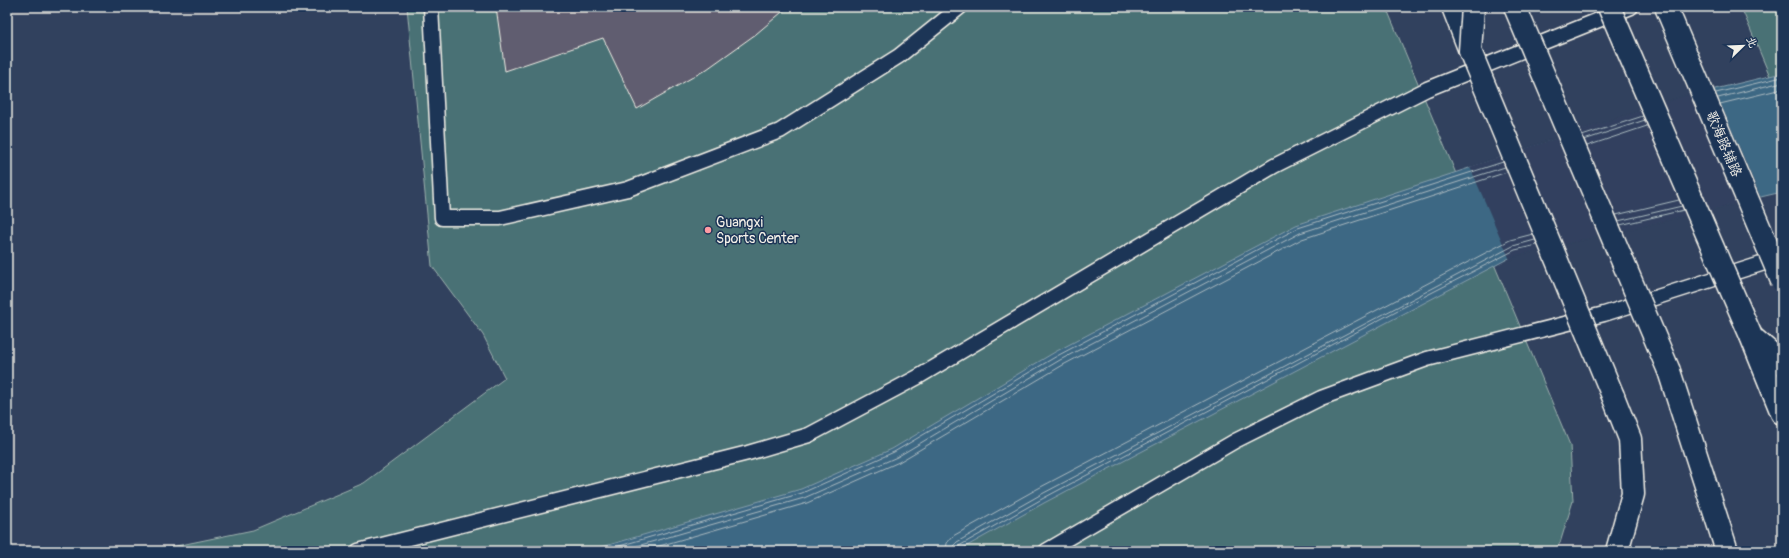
<svg xmlns="http://www.w3.org/2000/svg" width="1789" height="558" font-family="Pangolin,'LXGW WenKai TC',sans-serif">
  <rect width="100%" height="100%" fill="#31415e"/>
  <filter id="ink" filterUnits="userSpaceOnUse"><feTurbulence type="fractalNoise" baseFrequency=".025" numOctaves="2"/><feDisplacementMap in="SourceGraphic" scale="8" xChannelSelector="R" yChannelSelector="G"/><feConvolveMatrix kernelMatrix="1 2 1 2 8 2 1 2 1" color-interpolation-filters="sRGB"/></filter>
  <g filter="url(#ink)">
    <g fill="#487175" stroke="#9eb1ae">
      <path d="M407 7H1386L1570 445 1573 501 1560 543 1554 551H152L253 530 364 483 505 378 483 335 432 266Z"/>
      <path d="M1741 7H1782V105Z"/>
    </g>
    <path fill="#3e6884" stroke="#879fac" d="M1782 73V192L1517 254 1044 503 958 551H588L801 489 892 449 1055 352 1296 225 1694 94Z"/>
    <path fill="#31415e" d="M1714 88 1761 198 1518 255 1510 260 1470 167 1693 93Z"/>
    <g fill="none" stroke-linecap="round" stroke-linejoin="round">
      <g stroke="#abbac0" stroke-width="1">
        <path d="M1716 93 1782 77"/>
        <path d="M1718 98 1782 82"/>
        <path d="M1720 104 1782 89"/>
        <path d="M1582 136 1643 116"/>
        <path d="M1584 140 1645 120"/>
        <path d="M1587 146 1647 126"/>
        <path d="M1616 215 1679 200"/>
        <path d="M1618 221 1682 206"/>
        <path d="M1620 225 1684 210"/>
        <path d="M602 551 802 493 894 452 1057 356 1298 228 1503 162"/>
        <path d="M620 551 804 498 897 457 1060 360 1300 233 1505 167"/>
        <path d="M642 551 807 503 899 462 1063 365 1302 239 1507 172"/>
        <path d="M946 551 947 543 953 536 1037 489 1510 240 1533 234"/>
        <path d="M952 551 953 546 957 542 1040 495 1513 246 1535 240"/>
        <path d="M957 551 959 546 1042 499 1396 311 1515 250 1537 245"/>
      </g>
    </g>
    <path fill="#615d6f" stroke="#f4f1e8" d="M496 7H788L756 34 707 69 637 109 603 38 505 71Z"/>
    <g fill="none" stroke-linecap="round" stroke-linejoin="round">
      <g stroke="#f4f1e8" stroke-width="17">
        <g id="lane">
          <path d="M431 7 442 218H500L628 189 780 131 899 56 960 7"/>
          <path d="M358 551 748 453 809 435 918 377 1274 166 1427 89 1631 7"/>
          <path d="M1046 551 1235 441 1321 398 1427 359 1604 314 1780 258"/>
        </g>
      </g>
      <g stroke="#f4f1e8" stroke-width="25">
        <path id="street" d="M1453 7 1470 51"/>
      </g>
      <g stroke="#f4f1e8" stroke-width="25">
        <g id="secondary">
          <path d="M1751 336 1782 413"/>
          <path d="M1753 338 1782 363"/>
          <path d="M1669 371 1727 551"/>
          <path d="M1613 396 1630 439 1633 494 1617 551"/>
        </g>
      </g>
      <use href="#lane" stroke="#1d3557" stroke-width="14"/>
      <use href="#street" stroke="#1d3557" stroke-width="22"/>
      <use href="#secondary" stroke="#1d3557" stroke-width="22"/>
      <g stroke="#f4f1e8" stroke-width="25" stroke-linecap="butt">
        <path id="street-bridge" d="M1666 7 1782 281"/>
      </g>
      <g stroke="#f4f1e8" stroke-width="25" stroke-linecap="butt">
        <g id="secondary-bridge">
          <path d="M1473 7 1470 51 1613 396"/>
          <path d="M1515 7 1669 371"/>
          <path d="M1609 7 1751 336"/>
        </g>
      </g>
      <use href="#street-bridge" stroke="#1d3557" stroke-width="22"/>
      <use href="#secondary-bridge" stroke="#1d3557" stroke-width="22"/>
    </g>
  </g>
  <circle fill="#ff9aa2" stroke="#1d3557" stroke-width="1.5" cx="708" cy="230" r="4"/>
  <g text-anchor="middle" dominant-baseline="central" stroke-width="3" stroke-linejoin="round" paint-order="stroke">
    <g font-size="14" fill="#f4f1e8" stroke="#1d3557">
      <text transform="translate(1724 144) rotate(67)">歌海路辅路</text>
    </g>
    <g font-size="14" fill="#f4f1e8" stroke="#1d3557" text-anchor="start">
      <text x="716" y="222">Guangxi<tspan x="716" dy="16">Sports Center</tspan></text>
    </g>
  </g>
  <rect width="1789" height="558" fill="none" stroke="#1d3557" stroke-width="24"/>
  <rect x="12" y="12" width="1765" height="534" fill="none" stroke="#f4f1e8" stroke-width="1.5" filter="url(#ink)"/>
  <g transform="translate(1743 46) rotate(67)" stroke="#1d3557" stroke-width="3" paint-order="stroke">
  <path d="M0-3L7 15L0 10L-7 15Z" fill="#f4f1e8"/>
  <text y="-6" font-size="11" font-weight="bold" text-anchor="middle" fill="#f4f1e8">北</text>
  </g>
</svg>
